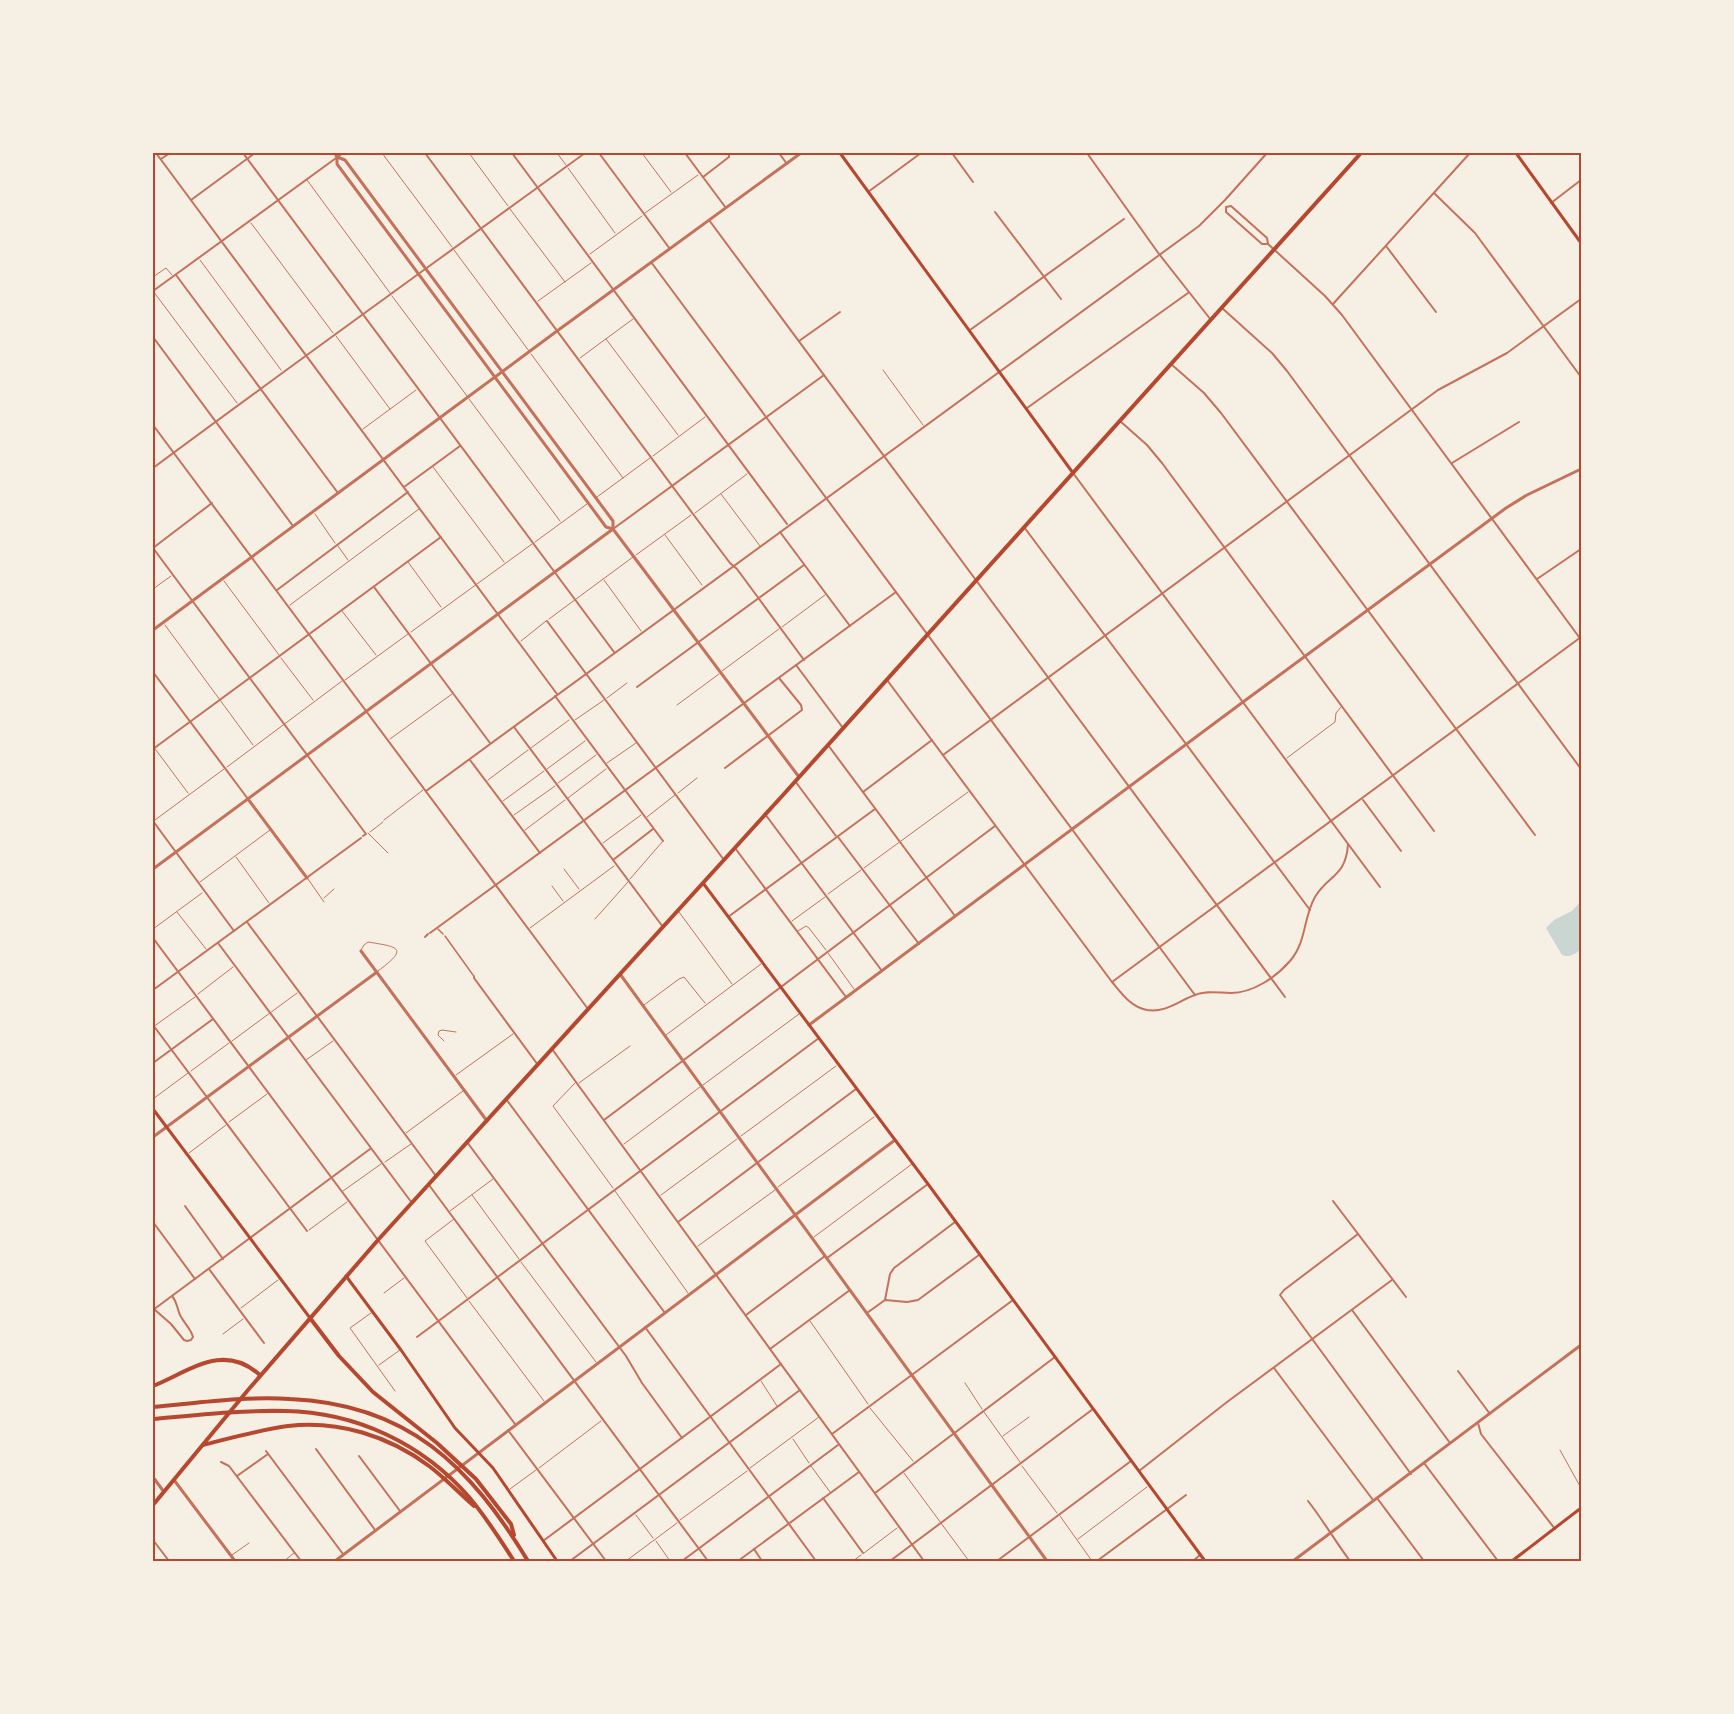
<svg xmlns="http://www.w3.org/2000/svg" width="1734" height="1714" font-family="Raleway,sans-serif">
  <rect width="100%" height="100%" fill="#f6efe4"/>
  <path fill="#c9d6d2" d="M1581 901V949C1575 954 1570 958 1562 955L1546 928 1554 920 1572 911Z"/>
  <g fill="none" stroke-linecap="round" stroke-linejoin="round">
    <g stroke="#c5725c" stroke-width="1">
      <path d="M382 153 452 247"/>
      <path d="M469 153 508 206"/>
      <path d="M557 153 566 165"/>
      <path d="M642 153 671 192"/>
      <path d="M568 168 615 233"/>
      <path d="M307 180 390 293"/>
      <path d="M510 209 565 282"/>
      <path d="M645 213 698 175"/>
      <path d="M251 223 333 333"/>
      <path d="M454 250 529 351"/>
      <path d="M590 254 642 216"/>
      <path d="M200 260 281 370"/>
      <path d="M153 277 166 268 172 275"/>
      <path d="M153 291 237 403"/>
      <path d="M392 296 467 396"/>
      <path d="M538 301 591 263"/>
      <path d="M336 336 390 409"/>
      <path d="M606 339 678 435"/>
      <path d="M531 354 623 478"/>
      <path d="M580 358 633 319"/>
      <path d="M883 370 923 425"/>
      <path d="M469 399 560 521"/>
      <path d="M363 429 416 390"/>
      <path d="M653 456 705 417"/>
      <path d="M433 467 504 562"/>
      <path d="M721 494 760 546"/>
      <path d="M597 497 650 458"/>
      <path d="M695 513 747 474"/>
      <path d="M315 514 335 543"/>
      <path d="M665 535 702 585"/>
      <path d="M535 542 587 504"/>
      <path d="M338 546 348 560"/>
      <path d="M636 555 691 515"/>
      <path d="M408 562 441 607"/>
      <path d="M604 580 641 631"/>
      <path d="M224 581 279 655"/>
      <path d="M153 589 171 576"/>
      <path d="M290 605 419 509"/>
      <path d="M342 611 376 655"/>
      <path d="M549 619 633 557"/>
      <path d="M165 625 253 745"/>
      <path d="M782 627 825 595"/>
      <path d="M411 632 532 544"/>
      <path d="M521 641 546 621"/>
      <path d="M281 658 313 700"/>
      <path d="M722 671 779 629"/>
      <path d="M345 680 408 634"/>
      <path d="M607 698 627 683"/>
      <path d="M677 705 719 674"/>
      <path d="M575 720 604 700"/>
      <path d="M390 739 452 694"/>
      <path d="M153 746 188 793"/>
      <path d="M531 748 569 720"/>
      <path d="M1287 758 1335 722 1336 713 1341 707"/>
      <path d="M607 763 636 743"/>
      <path d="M227 767 342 681"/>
      <path d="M547 769 585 741"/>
      <path d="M488 780 528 750"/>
      <path d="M558 783 596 755"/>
      <path d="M678 793 697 778"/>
      <path d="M568 798 606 769"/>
      <path d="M503 801 544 771"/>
      <path d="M514 815 555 786"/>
      <path d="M647 817 675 795"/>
      <path d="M155 820 224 769"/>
      <path d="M384 820 423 790"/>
      <path d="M525 830 565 800"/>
      <path d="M370 832 383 822"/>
      <path d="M368 833 388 853"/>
      <path d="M603 843 641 815"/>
      <path d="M236 857 269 903"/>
      <path d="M864 868 968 792"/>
      <path d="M564 869 579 889"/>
      <path d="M308 879 324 902"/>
      <path d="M630 879 663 841"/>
      <path d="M200 882 270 830"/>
      <path d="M552 886 563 901"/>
      <path d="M828 894 861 870"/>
      <path d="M324 898 334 889"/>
      <path d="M177 912 206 949"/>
      <path d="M679 912 732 984"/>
      <path d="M595 919 628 882"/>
      <path d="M792 921 825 897"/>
      <path d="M530 928 614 866"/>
      <path d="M153 929 202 893"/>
      <path d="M798 931 806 926 809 928 826 950"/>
      <path d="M361 950 364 945 368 942C399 947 409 948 378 971"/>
      <path d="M828 953 854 989"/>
      <path d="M198 994 233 967"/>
      <path d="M644 1005 679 979 684 977 705 1003"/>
      <path d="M153 1027 195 997"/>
      <path d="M666 1035 761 964"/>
      <path d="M232 1041 297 993"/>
      <path d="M444 1041 438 1035 439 1031 442 1030 456 1032"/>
      <path d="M306 1060 333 1041"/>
      <path d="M191 1071 229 1043"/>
      <path d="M456 1075 513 1034"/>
      <path d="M576 1082 553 1106 613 1188"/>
      <path d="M579 1083 630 1046"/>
      <path d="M703 1085 799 1014"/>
      <path d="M153 1099 188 1073"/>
      <path d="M229 1122 267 1094"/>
      <path d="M406 1133 463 1091"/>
      <path d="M741 1136 836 1066"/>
      <path d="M624 1144 700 1087"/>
      <path d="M189 1153 226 1125"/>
      <path d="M385 1162 411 1144"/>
      <path d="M778 1187 874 1117"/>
      <path d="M343 1191 381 1164"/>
      <path d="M615 1191 688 1293"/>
      <path d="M472 1195 519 1259"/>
      <path d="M661 1195 737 1139"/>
      <path d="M450 1211 493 1179"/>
      <path d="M454 1219 425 1241 467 1298"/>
      <path d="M309 1230 347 1202"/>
      <path d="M814 1237 912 1164"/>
      <path d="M698 1246 775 1190"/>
      <path d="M521 1262 596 1362"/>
      <path d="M384 1293 404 1278"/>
      <path d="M469 1301 544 1401"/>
      <path d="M241 1308 278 1280"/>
      <path d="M371 1313 350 1328 395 1391"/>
      <path d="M810 1321 868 1404"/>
      <path d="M223 1334 243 1319"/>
      <path d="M379 1365 400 1350"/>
      <path d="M761 1381 777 1406"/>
      <path d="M965 1383 982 1409"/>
      <path d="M870 1408 913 1461"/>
      <path d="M984 1412 1020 1462"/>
      <path d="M1003 1436 1029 1417"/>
      <path d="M793 1439 809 1463"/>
      <path d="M1560 1450 1581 1488"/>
      <path d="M811 1466 830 1492"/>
      <path d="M1022 1466 1057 1513"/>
      <path d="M539 1468 601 1421"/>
      <path d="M750 1468 819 1417"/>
      <path d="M904 1473 969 1561"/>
      <path d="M510 1489 536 1470"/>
      <path d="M636 1515 653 1538"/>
      <path d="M1060 1516 1092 1561"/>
      <path d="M680 1520 747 1471"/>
      <path d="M1078 1539 1147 1487"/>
      <path d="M656 1541 670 1561"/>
      <path d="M864 1553 897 1528"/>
      <path d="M232 1555 249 1543"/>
      <path d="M284 1561 294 1553"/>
      <path d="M626 1561 677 1523"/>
      <path d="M853 1561 861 1555"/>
    </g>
    <g stroke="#c5725c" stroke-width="1.5">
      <path d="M438 929 443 934"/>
      <path d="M445 936 473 975"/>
    </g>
    <g stroke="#c5725c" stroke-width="2">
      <path d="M156 153 557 694"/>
      <path d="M243 153 614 652"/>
      <path d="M425 153 693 514 730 563 737 569 804 660"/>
      <path d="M512 153 787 524"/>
      <path d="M599 153 670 249"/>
      <path d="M685 153 726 208"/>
      <path d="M779 153 787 164"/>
      <path d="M952 153 973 182"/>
      <path d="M1087 153 1159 254 1211 320"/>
      <path d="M161 159 170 153"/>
      <path d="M703 177 729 157V153"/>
      <path d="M868 192 921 153"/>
      <path d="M1434 193 1475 233 1581 377"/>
      <path d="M191 200 255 153"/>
      <path d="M1551 203 1581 180"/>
      <path d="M1231 206 1267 238 1268 244H1262L1226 212V207Z"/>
      <path d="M995 212 1061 299"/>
      <path d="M709 220 1285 997"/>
      <path d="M1268 244 1325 296 1342 315 1579 637"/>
      <path d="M1386 246 1436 312"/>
      <path d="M651 262 1195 995"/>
      <path d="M176 275 338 493"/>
      <path d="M153 291 343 153"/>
      <path d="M1333 304 1470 153"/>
      <path d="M1222 308 1272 353 1287 371 1581 769"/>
      <path d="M970 330 1124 219"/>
      <path d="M153 337 293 526"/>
      <path d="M799 341 840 312"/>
      <path d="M1171 364 1204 393 1221 413 1535 835"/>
      <path d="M1027 408 1188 293"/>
      <path d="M1120 421 1147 445 1162 463 1434 831"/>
      <path d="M153 425 588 1009"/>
      <path d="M1452 463 1519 422"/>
      <path d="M153 468C296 362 441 258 585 153"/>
      <path d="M1073 473 1380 887"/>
      <path d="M404 487 460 446"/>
      <path d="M1024 527 1310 910"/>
      <path d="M613 529 824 375"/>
      <path d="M780 532 850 626"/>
      <path d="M153 548 366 834 363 836"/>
      <path d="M153 548 212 503"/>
      <path d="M1537 579 1581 549"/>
      <path d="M374 587 490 743"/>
      <path d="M277 590 408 492"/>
      <path d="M547 621 724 860"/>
      <path d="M796 665 843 728"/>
      <path d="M153 672 248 799"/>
      <path d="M887 680 1112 982C1122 994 1131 1007 1147 1010 1166 1013 1178 1001 1195 995 1206 990 1219 993 1231 993 1253 993 1276 977 1290 961 1307 941 1303 918 1315 897 1328 875 1346 877 1348 844"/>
      <path d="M637 687 804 565"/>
      <path d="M555 696 663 841"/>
      <path d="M514 727 663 927"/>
      <path d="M828 745 955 916"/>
      <path d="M153 749 441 537"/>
      <path d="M943 755 1438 390 1507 353 1581 299"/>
      <path d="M470 760 540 853"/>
      <path d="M725 768 802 710 801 705 779 678"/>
      <path d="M795 781 836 836"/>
      <path d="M426 791 1199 226 1225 200 1267 153"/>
      <path d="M863 792 932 740"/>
      <path d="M1363 800 1401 851"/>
      <path d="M765 814 882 971"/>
      <path d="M153 821 234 931"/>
      <path d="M838 837 919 944"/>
      <path d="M735 848 846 997"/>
      <path d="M613 860 653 829"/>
      <path d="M728 917 875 809"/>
      <path d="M247 922 436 1176"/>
      <path d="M430 933 896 592"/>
      <path d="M425 937 428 934"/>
      <path d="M153 938 515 1424"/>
      <path d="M218 943 412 1203"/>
      <path d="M474 976V978L538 1065"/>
      <path d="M1112 982 1581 637"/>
      <path d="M153 990 361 838"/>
      <path d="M153 1025 307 1231"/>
      <path d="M552 1049 924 1561"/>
      <path d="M153 1063 213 1019"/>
      <path d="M506 1099 665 1313"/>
      <path d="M604 1120 995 826"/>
      <path d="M467 1142 626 1356 642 1383 682 1438"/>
      <path d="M429 1185 708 1561"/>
      <path d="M1333 1201 1406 1297"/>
      <path d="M185 1206 223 1259"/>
      <path d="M153 1222 195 1279"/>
      <path d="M678 1222 856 1089"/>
      <path d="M1358 1234 1284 1290 1280 1295 1411 1474"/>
      <path d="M827 1258 928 1184"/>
      <path d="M209 1269 264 1343"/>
      <path d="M885 1300 890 1274 894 1268 955 1222"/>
      <path d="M154 1309 171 1324 184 1340 187 1341 191 1340 193 1337C191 1329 184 1323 180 1315 177 1308 177 1302 172 1296"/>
      <path d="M153 1310 370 1149"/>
      <path d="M1352 1310 1450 1443"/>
      <path d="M867 1313 885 1300 907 1302 918 1300 979 1255"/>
      <path d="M746 1315 825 1256"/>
      <path d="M645 1327 816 1561"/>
      <path d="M417 1337 819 1038"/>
      <path d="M770 1349 850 1290"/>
      <path d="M1274 1368 1373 1500"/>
      <path d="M1458 1371 1490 1414"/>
      <path d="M1478 1423 1481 1434 1555 1529"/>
      <path d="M508 1430 606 1561"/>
      <path d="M832 1434 1013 1300"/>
      <path d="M316 1449 375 1530"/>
      <path d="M266 1451 343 1554"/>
      <path d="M359 1456 400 1511"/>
      <path d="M221 1462 229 1466 301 1561"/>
      <path d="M1424 1463 1498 1561"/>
      <path d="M1139 1471 1227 1402 1392 1280"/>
      <path d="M237 1476 268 1454"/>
      <path d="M875 1493 1055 1357"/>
      <path d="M823 1498 863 1553"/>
      <path d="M1377 1498 1424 1561"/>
      <path d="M1308 1501C1323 1520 1335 1541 1350 1561"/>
      <path d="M153 1540 169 1561"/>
      <path d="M543 1541 781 1364"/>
      <path d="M754 1549 762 1561"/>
      <path d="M570 1561 800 1390"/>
      <path d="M682 1561 838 1445"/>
      <path d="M738 1561 859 1472"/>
      <path d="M890 1561 1093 1409"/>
      <path d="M997 1561 1131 1461"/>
      <path d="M1097 1561 1186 1495"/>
      <path d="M1193 1561 1200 1555"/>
    </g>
    <g stroke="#c5725c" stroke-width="3">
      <path d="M335 153 337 157V164L606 527 613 529 799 777"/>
      <path d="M337 157 345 160 613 521V529"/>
      <path d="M153 630 557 331 801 153"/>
      <path d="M248 799 307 878"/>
      <path d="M153 869 613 529"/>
      <path d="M361 951 487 1121"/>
      <path d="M620 974 1047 1561"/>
      <path d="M809 1025 1243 702 1506 508 1527 495 1581 469"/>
      <path d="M153 1137 377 972"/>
      <path d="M153 1477 164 1492"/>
      <path d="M174 1480 235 1561"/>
      <path d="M335 1561 895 1140"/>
      <path d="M1293 1561 1581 1345"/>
    </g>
    <g stroke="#b5482f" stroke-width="3">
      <path d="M840 153 1073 473"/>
      <path d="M1516 153 1581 243"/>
      <path d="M703 883 928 1184 1205 1561"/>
      <path d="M153 1109 310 1318"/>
      <path d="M346 1276 401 1350 455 1428 493 1468 557 1561"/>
      <path d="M1512 1561 1581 1508"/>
    </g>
    <path stroke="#b5482f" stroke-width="4" d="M153 1505 248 1390 378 1240 783 795 1361 153"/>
    <g stroke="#b5482f" stroke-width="4">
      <path d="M310 1318 339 1356 373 1392 437 1443 476 1479 511 1524 514 1535"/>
      <path d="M153 1386C190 1371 223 1342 260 1375"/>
      <path d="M153 1407C198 1403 245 1396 290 1399 408 1404 470 1466 528 1561"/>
      <path d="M153 1419C197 1415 241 1410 285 1411 356 1412 423 1444 469 1497 486 1517 500 1539 514 1561"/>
      <path d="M203 1445C231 1438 259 1430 288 1426 338 1420 389 1436 429 1466 445 1478 459 1493 474 1506"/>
    </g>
  </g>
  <rect width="1734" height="1714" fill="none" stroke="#f6efe4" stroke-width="309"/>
  <rect x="154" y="154" width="1426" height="1406" fill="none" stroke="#b5482f" stroke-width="2"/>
</svg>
